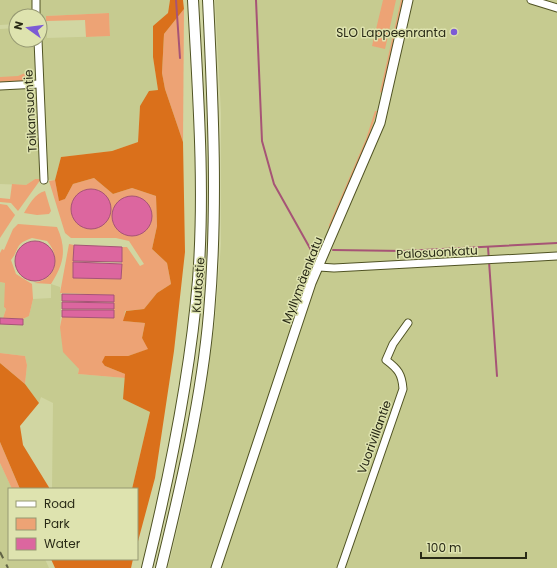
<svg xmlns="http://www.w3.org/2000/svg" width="557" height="568" font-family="Poppins,sans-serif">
  <rect width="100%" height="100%" fill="#d1d6a2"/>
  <g fill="#c6cb90" fill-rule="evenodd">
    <path d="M0 0H170L168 13 153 27V57L158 90 140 106 138 142 112 151 61 157 55 180 35 179 26 185 0 184V29L16 28V40H40V16H16V24L0 25ZM109 13 110 36 47 38 46 16Z"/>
    <path d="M215 0H557V568H168L188 484 203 403 215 321 221 244V113Z"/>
    <path d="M0 282 6 283 4 307 6 309 3 318H0V321Z"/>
    <path d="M51 284 60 287V293L62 294 60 327 79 369 78 374 125 378 124 399 150 412 132 489H52L53 403 41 397 39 403 25 384 27 365 25 356 0 353V324L23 325V319L29 316 33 299 51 298Z"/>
    <path d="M0 463 12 489H9V559H45L49 568H0Z"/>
  </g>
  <g fill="#eda375">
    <path d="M383 0H396L385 49 372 46Z"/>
    <path d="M401 0H404L383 93 380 92Z"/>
    <path d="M184 9 183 142 165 89 162 73 164 34Z"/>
    <path d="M109 13 110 36 86 37 85 20 46 21V16Z"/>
    <path d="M25 73 33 75 32 79 24 81 0 82V77L18 76Z"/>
    <path d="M375 111H377L366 145 328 235 329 225 366 139Z"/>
    <path d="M94 178 113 194 132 188 156 196 157 226 152 249 167 263 171 284 157 293 144 309 125 311 124 321 145 323 142 338 149 349 128 356H105V366L125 374V378L78 374 79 369 63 352 60 327 62 317 113 318 114 295 60 293 69 244 74 245 73 278 121 279 122 247H127L140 266 144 264 129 241 116 238H71L65 233 49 181 55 180 59 200 65 199 73 184Z"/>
    <path d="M35 179H41L18 211 11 203 0 202V198L10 199 12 184 26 185Z"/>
    <path d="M45 191 51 211 49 214 37 215 24 213C29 205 35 193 45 191Z"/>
    <path d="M0 204 7 205 15 215 0 238Z"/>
    <path d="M18 224 57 227C67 249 64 264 51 284L34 283C57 279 61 257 47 241L32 238C14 244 20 249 11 260L16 274 32 284 33 299 29 316 23 319 3 318 6 309 4 307 5 283 0 282V253L2 249 4 250 13 229Z"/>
    <path d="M0 353 25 356 27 365 25 384 0 363Z"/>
    <path d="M0 442 20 489H12L0 463Z"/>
  </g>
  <g fill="#da701b">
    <path d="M170 0H183L184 9 164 34 162 73 165 89 183 142 185 252 174 351 155 478 137 545V489H132L150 412 123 399 125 374 105 366 102 362 105 356H128L148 349 142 338 145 323 123 321 126 311 144 309 157 293 171 284 167 263 152 249 157 226 156 196 132 188 113 194 94 178 73 184 65 199 59 201 55 180 61 157 112 151 138 142 140 106 149 91 158 90 153 57V26L168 13Z"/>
    <path d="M0 363 25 384 39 403 20 426 23 445 50 489H20L0 442Z"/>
    <path d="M51 559H133L131 568H55Z"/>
  </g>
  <g fill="#dc669f" stroke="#a65476">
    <circle cx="91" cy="209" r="20"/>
    <circle cx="132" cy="216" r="20"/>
    <circle cx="35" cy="261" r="20"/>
    <path d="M74 245 122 247V262L73 261Z"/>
    <path d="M73 262 122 264 121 279 73 278Z"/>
    <path d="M62 294 114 295V302L62 301Z"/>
    <path d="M62 302 114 303V309H62Z"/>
    <path d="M62 310H114V318L62 317Z"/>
    <path d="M0 318 23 319V325L0 324Z"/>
  </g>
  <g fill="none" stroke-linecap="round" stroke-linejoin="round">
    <g stroke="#a65476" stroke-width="2">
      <path d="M176 0 180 58"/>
      <path d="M256 0 262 141 274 184 311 250H321"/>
      <path d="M488 247 497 376"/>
      <path d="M333 250 404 251 557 243"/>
    </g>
    <g stroke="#505324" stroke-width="9">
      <g id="minor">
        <path d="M36 0V16"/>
        <path d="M531 0 557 8"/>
        <path d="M38 40 44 180"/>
        <path d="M0 86 39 84"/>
        <path d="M319 267 334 268 557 256"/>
        <path d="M341 568 403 389C402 374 398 369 386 360L393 344 408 323"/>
      </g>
    </g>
    <g stroke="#505324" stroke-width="11">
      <path id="major" d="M216 568 311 283 380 123 408 0"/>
    </g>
    <g stroke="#505324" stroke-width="12">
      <g id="highway">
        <path d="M147 568C170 474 190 377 198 280 205 187 198 93 193 0"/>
        <path d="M161 568C181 486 202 397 209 313 218 209 213 105 208 0"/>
      </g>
    </g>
    <use href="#minor" stroke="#fff" stroke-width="7"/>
    <use href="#major" stroke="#fff" stroke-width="9"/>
    <use href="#highway" stroke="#fff" stroke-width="10"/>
    <path stroke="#616344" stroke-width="2" stroke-dasharray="7 7" stroke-linecap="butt" d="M0 552 8 568"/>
  </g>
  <circle fill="#7c5bd5" stroke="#dee3af" stroke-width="1.5" cx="454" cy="32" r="4"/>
  <g text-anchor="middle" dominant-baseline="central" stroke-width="3" stroke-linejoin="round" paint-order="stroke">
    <g font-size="12" fill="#292a16" stroke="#dee3af" text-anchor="end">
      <text x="446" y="32">SLO Lappeenranta</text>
    </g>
    <g font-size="12" fill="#292a16" stroke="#dee3af">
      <text transform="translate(30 111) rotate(-93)">Toikansuontie</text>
      <text transform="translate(437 252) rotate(-3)">Palosuonkatu</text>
      <text transform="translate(302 280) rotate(-69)">Myllymäenkatu</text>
      <text transform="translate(198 285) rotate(-86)">Kuutostie</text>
      <text transform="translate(374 437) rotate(-70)">Vuorivillantie</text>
    </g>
  </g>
  <rect x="8" y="488" width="130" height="72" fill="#dee3af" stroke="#969972"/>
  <rect x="16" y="501" width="20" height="6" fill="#ffffff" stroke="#969972"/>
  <text x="44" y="508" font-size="12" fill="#292a16">Road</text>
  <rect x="16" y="518" width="20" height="12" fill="#eda375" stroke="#969972"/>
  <text x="44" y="528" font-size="12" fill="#292a16">Park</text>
  <rect x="16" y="538" width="20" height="12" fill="#dc669f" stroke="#969972"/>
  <text x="44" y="548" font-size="12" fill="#292a16">Water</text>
  <g transform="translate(28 28) rotate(284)"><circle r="19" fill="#dee3af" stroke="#969972"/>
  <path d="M0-3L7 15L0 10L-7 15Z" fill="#7c5bd5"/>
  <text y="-6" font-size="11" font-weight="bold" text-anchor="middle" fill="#292a16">N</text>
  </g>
  <path d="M421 552v6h105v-6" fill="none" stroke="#292a16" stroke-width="2"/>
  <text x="427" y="552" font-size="12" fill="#292a16" stroke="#dee3af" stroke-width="3" paint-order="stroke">100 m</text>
</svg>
